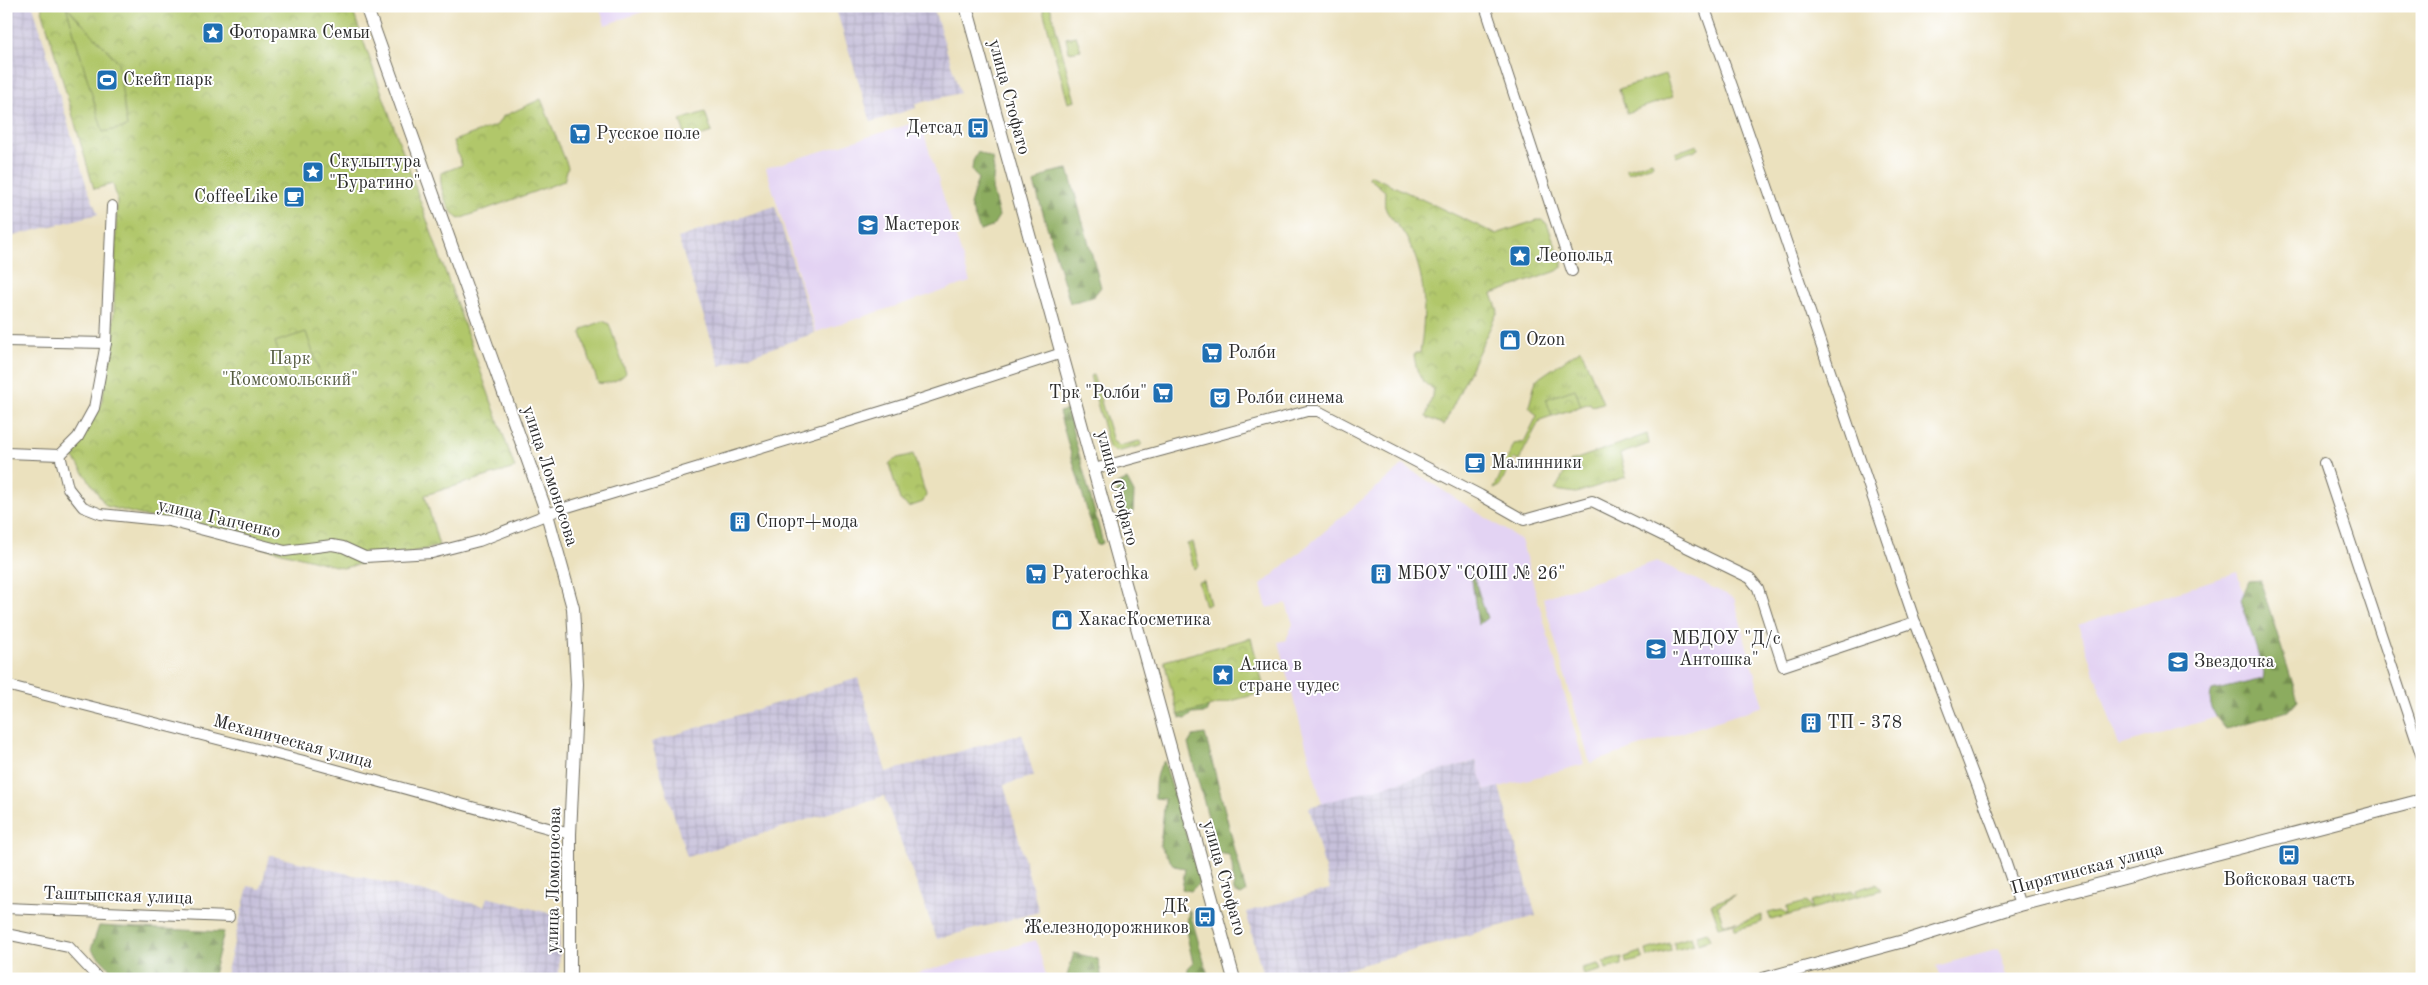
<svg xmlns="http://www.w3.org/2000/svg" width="2428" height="985" font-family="'Old Standard TT',serif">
  <defs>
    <pattern id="industrial-grid" width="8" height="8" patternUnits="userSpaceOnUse" patternTransform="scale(1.25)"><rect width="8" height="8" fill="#c6c0da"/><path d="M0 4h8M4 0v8" fill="none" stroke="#aaa5bb"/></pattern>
    <pattern id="grass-tufts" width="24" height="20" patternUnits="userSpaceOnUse" patternTransform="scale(1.25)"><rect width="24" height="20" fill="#b1c76b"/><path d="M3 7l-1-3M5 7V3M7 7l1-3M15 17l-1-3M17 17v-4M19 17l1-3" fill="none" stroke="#98ab5d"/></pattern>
    <pattern id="forest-firs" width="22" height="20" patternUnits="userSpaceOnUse" patternTransform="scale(1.25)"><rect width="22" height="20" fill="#8cac5f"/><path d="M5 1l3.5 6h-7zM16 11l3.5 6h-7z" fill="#738c4f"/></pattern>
    <pattern id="park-crowns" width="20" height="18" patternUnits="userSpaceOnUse" patternTransform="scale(1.25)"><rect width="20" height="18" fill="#b1c76b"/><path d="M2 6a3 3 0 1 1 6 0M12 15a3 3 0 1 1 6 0" fill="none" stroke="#98ab5d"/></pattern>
  </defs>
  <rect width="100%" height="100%" fill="#fff"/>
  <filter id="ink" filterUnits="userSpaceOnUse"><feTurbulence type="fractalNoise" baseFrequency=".02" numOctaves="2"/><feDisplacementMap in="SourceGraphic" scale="10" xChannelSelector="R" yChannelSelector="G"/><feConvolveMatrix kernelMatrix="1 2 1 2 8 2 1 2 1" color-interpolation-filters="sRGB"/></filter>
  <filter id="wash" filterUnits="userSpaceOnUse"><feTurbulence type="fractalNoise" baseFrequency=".0096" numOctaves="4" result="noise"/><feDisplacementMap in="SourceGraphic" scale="20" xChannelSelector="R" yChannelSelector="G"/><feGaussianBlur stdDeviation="1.12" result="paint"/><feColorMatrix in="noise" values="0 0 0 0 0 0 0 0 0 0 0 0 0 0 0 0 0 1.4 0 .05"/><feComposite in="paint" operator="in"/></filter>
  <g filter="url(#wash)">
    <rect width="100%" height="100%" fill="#ebe1be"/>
    <g fill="#e3d3f3">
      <path d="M599 6H659L605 25Z"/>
      <path d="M920 121 970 282 816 332 766 168Z"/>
      <path d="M1403 465 1521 540 1584 764 1485 791 1476 761 1322 804 1278 642 1286 640 1293 624 1286 603 1267 608 1261 585Z"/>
      <path d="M1657 561 1734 598 1763 706 1590 763 1543 598Z"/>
      <path d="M2237 572 2278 699 2119 746 2078 625Z"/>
      <path d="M1036 940 1047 979H908L907 976Z"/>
      <path d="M1999 949 2008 979H1940L1936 966Z"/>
    </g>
    <g fill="url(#industrial-grid)">
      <path d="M6 6H33L87 187 98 214 6 238Z"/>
      <path d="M835 6H933L960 93 915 104 916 108 871 122Z"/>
      <path d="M775 206 815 333 720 366 678 238Z"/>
      <path d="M858 678 886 772 1022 734 1034 776 1004 785 1039 912 937 939 884 796 687 857 651 742Z"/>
      <path d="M1476 761 1485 791 1499 787 1536 916 1311 979H1264L1246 912 1330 889 1309 807Z"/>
      <path d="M269 855 484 906 487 897 560 916 559 979H225L248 886 261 889Z"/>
    </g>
    <g fill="url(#grass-tufts)" stroke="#6e794b">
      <path d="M1042 6H1050L1075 101 1068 103Z"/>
      <path d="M1697 145 1698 149 1676 157 1675 153Z"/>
      <path d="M1652 161 1653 165 1628 173 1626 169Z"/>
      <path d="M1581 349 1603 403 1592 406 1590 403 1540 420 1519 460 1514 458 1500 486 1494 489 1514 444 1524 442 1537 416 1529 406 1536 380Z"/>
      <path d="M1093 375 1113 441 1119 446 1139 441 1142 443 1140 446 1116 452 1109 448 1090 376Z"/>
      <path d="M1647 434 1649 444 1620 454 1626 477 1576 493 1555 490 1571 461Z"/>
      <path d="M1193 542 1199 566 1194 569 1187 544Z"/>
      <path d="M1204 581 1210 604 1205 606 1198 582Z"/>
      <path d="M1876 884 1881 890 1771 920 1768 913 1782 910 1788 915 1787 907 1806 902 1812 908 1811 902 1831 896 1834 901V895L1852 890 1857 895 1856 890Z"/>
      <path d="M1735 895 1718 906 1723 924 1737 922 1719 927 1711 904Z"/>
      <path d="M1762 915V922L1735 930 1734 925Z"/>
      <path d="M1707 932 1710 940 1698 944 1697 935Z"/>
      <path d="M1691 937 1694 945 1675 950 1674 942Z"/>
      <path d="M1670 943 1671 951 1648 957 1646 950Z"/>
      <path d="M1641 952 1643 959 1626 963 1625 957Z"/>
      <path d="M1622 957V965L1606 969 1604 962Z"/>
      <path d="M1599 964 1602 970 1584 975 1581 968Z"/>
    </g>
    <g fill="url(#forest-firs)" stroke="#5c6c45">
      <path d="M978 152 992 158 994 171 992 189 999 216 992 227 980 231 970 205 978 178 972 170 973 161Z"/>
      <path d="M1068 169 1101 287 1093 297 1070 303 1034 183 1049 173Z"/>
      <path d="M1067 410 1103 543 1097 545 1059 412Z"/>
      <path d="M1127 480 1134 493 1133 512 1122 514 1117 501V484Z"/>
      <path d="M1470 566 1487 618 1478 625Z"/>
      <path d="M2260 580 2298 700 2288 711 2226 729C2217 719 2206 705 2212 691L2263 679 2264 673 2241 600 2249 581Z"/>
      <path d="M1178 695 1210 704 1206 713 1192 714 1186 719 1180 718 1175 705Z"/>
      <path d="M1205 734 1246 892 1241 895 1234 892 1232 864 1229 855 1218 853 1188 744 1193 736Z"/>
      <path d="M1164 761 1196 867 1199 883 1191 891 1182 889 1185 868 1174 866 1160 846 1165 799 1155 798C1155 784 1154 773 1164 761Z"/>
      <path d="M1189 909 1209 979H1188V968L1193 963 1186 931Z"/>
      <path d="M99 926 224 932 212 979H120L91 949Z"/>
      <path d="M1074 953 1098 959 1102 979H1066Z"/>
    </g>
    <g fill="url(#park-crowns)" stroke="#6e794b">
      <path d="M41 6H351L515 468 425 495 439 546 343 568 106 506 72 455 101 405 113 342 117 198 113 184 94 189Z"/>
      <path d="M1076 36 1081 50 1069 52 1066 38Z"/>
      <path d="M541 99 568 167 564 181 459 219C447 211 439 188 441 173L462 165 453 141 497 125 502 117Z"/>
      <path d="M705 112 712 132 687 140 680 120Z"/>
      <path d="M1370 175 1496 234 1537 220H1543L1547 224 1562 262V267L1557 271 1492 294 1498 311 1444 425 1426 417 1434 389C1419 382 1417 372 1414 356L1415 353H1420C1426 313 1427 275 1407 239 1402 228 1388 218 1385 207 1384 203 1385 196 1385 191L1369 178Z"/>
      <path d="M1575 389 1581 406 1552 416 1546 399Z"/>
      <path d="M913 454 926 495 923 502 909 507 900 500 889 464 894 459Z"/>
      <path d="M1251 638 1265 692 1178 715 1164 661Z"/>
    </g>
    <g fill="#b1c76b" stroke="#6e794b">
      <path d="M66 6 118 62 127 127 103 132Z"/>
      <path d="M1665 74 1673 97 1627 113 1619 89Z"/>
      <path d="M603 321 609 324 626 373C621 380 605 385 598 383L581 333 583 329Z"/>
      <path d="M306 332 321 377 290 387 275 342Z"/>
    </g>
  </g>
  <g filter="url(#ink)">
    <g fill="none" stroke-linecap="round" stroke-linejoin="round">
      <g stroke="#6e6b5e" stroke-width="12">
        <g id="minor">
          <path d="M1485 6 1572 271"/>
          <path d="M1704 6 1772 200 1915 622 1997 837 2020 905"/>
          <path d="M6 341 106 343"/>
          <path d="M6 453 60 455 78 437 94 408 106 343 112 206"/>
          <path d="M60 455 68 488 83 507 101 514 169 521 285 551 332 545 343 547 365 557 432 553 479 541 561 509 903 405 1062 353"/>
          <path d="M2324 463 2422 757"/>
          <path d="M1094 469 1307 411H1318L1480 495 1524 520 1592 501 1750 578 1758 588 1783 666 1915 622"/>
          <path d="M6 685 308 762 570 834"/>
          <path d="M6 908 229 917"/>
          <path d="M6 934 69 947 99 979"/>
        </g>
      </g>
      <g stroke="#6e6b5e" stroke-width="14">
        <g id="tertiary">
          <path d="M366 6 547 514 573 608 577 684 570 834V979"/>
          <path d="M966 6 1234 979"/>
          <path d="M1763 979 1911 939 2020 905 2422 800"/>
        </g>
      </g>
      <use href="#minor" stroke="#fff" stroke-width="10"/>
      <use href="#tertiary" stroke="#fff" stroke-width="12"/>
    </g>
  </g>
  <defs>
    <g id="sight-square" transform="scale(1.125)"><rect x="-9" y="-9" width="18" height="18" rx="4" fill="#1f6fb2" stroke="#fff"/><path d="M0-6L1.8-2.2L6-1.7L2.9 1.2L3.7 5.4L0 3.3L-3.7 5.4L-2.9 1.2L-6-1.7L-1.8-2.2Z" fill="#fff"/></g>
    <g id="stadium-square" transform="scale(1.125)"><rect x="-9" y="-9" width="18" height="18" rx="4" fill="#1f6fb2" stroke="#fff"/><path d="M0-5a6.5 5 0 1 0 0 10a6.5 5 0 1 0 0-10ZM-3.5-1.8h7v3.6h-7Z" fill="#fff"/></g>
    <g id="bus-square" transform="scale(1.125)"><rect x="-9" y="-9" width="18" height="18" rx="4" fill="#1f6fb2" stroke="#fff"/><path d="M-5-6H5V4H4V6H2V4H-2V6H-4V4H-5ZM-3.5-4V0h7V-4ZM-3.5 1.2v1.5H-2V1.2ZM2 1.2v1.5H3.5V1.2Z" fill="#fff"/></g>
    <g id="supermarket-square" transform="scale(1.125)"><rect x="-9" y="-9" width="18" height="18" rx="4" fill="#1f6fb2" stroke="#fff"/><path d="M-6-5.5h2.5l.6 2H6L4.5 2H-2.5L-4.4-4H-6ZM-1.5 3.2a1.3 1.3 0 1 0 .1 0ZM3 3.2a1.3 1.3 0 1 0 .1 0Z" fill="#fff"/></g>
    <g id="cafe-square" transform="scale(1.125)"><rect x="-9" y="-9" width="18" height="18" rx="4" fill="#1f6fb2" stroke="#fff"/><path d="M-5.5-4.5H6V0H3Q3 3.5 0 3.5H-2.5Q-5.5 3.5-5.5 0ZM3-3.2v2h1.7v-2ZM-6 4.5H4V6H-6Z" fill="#fff"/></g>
    <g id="school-square" transform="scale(1.125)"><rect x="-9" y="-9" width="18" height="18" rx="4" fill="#1f6fb2" stroke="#fff"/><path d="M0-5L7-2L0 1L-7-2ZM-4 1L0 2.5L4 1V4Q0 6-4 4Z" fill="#fff"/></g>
    <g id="shop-square" transform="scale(1.125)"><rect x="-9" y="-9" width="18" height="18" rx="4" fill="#1f6fb2" stroke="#fff"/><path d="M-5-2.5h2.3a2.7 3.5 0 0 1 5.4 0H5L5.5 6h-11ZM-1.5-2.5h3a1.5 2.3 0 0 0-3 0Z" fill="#fff"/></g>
    <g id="theatre-square" transform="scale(1.125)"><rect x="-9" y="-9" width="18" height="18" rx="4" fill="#1f6fb2" stroke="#fff"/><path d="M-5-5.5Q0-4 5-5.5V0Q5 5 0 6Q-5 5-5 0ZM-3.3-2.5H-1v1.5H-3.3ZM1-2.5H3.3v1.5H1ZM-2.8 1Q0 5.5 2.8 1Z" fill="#fff"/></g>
    <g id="building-square" transform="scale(1.125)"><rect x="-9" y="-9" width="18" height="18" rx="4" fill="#1f6fb2" stroke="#fff"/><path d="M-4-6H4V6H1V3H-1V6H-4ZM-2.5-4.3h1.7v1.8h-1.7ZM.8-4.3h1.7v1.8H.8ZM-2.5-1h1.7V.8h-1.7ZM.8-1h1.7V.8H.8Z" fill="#fff"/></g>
  </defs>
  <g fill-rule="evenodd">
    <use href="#sight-square" x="213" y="33"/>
    <use href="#stadium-square" x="107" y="80"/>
    <use href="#bus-square" x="978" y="128"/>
    <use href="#supermarket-square" x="580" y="134"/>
    <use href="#sight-square" x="313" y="172"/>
    <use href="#cafe-square" x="294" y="197"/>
    <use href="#school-square" x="868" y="225"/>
    <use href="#sight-square" x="1520" y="256"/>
    <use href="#shop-square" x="1510" y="340"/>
    <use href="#supermarket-square" x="1212" y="353"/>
    <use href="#supermarket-square" x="1163" y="393"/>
    <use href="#theatre-square" x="1220" y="398"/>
    <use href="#cafe-square" x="1475" y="463"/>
    <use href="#building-square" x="740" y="522"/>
    <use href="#supermarket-square" x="1036" y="574"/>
    <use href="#building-square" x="1381" y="574"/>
    <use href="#shop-square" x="1062" y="620"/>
    <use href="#school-square" x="1656" y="649"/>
    <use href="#school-square" x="2178" y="662"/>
    <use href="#sight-square" x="1223" y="675"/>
    <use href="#building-square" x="1811" y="723"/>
    <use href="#bus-square" x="2289" y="855"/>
    <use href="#bus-square" x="1205" y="917"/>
  </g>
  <g text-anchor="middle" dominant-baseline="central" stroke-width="4" stroke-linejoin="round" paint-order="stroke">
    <g font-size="18" fill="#2b2b2b" stroke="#fff" text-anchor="start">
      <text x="229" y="33">Фоторамка Семьи</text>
      <text x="123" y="80">Скейт парк</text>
      <text x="962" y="128" text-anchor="end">Детсад</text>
      <text x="596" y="134">Русское поле</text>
      <text x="329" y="162">Скульптура<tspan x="329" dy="21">"Буратино"</tspan></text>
      <text x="278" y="197" text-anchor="end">CoffeeLike</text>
      <text x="884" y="225">Мастерок</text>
      <text x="1536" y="256">Леопольд</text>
      <text x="1526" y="340">Ozon</text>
      <text x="1228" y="353">Ролби</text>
      <text x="1147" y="393" text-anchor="end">Трк "Ролби"</text>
      <text x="1236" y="398">Ролби синема</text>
      <text x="1491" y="463">Малинники</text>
      <text x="756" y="522">Спорт+мода</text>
      <text x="1052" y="574">Pyaterochka</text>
      <text x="1397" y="574">МБОУ "СОШ № 26"</text>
      <text x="1078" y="620">ХакасКосметика</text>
      <text x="1672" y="639">МБДОУ "Д/с<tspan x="1672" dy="21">"Антошка"</tspan></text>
      <text x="2194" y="662">Звездочка</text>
      <text x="1239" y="665">Алиса в<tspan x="1239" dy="21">стране чудес</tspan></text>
      <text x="1827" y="723">ТП - 378</text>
      <text x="2289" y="880" text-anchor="middle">Войсковая часть</text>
      <text x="1189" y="907" text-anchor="end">ДК<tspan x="1189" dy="21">Железнодорожников</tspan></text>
    </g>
    <g font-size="18" fill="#2b2b2b" stroke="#fff">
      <text transform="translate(1009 97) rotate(75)">улица Стофато</text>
      <text transform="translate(550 476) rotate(72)">улица Ломоносова</text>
      <text transform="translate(1117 488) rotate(75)">улица Стофато</text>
      <text transform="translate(219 519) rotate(13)">улица Гапченко</text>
      <text transform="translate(293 742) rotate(15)">Механическая улица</text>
      <text transform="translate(2087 869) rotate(-15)">Пирятинская улица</text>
      <text transform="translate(1224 878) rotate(74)">улица Стофато</text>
      <text transform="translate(554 880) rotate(-89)">улица Ломоносова</text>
      <text transform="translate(118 896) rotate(2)">Таштыпская улица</text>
    </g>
    <g font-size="18" fill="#535a3e" stroke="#fff">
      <text x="290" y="359">Парк<tspan x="290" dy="21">"Комсомольский"</tspan></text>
    </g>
  </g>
  <rect width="2428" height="985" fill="none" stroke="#fff" stroke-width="25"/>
</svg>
